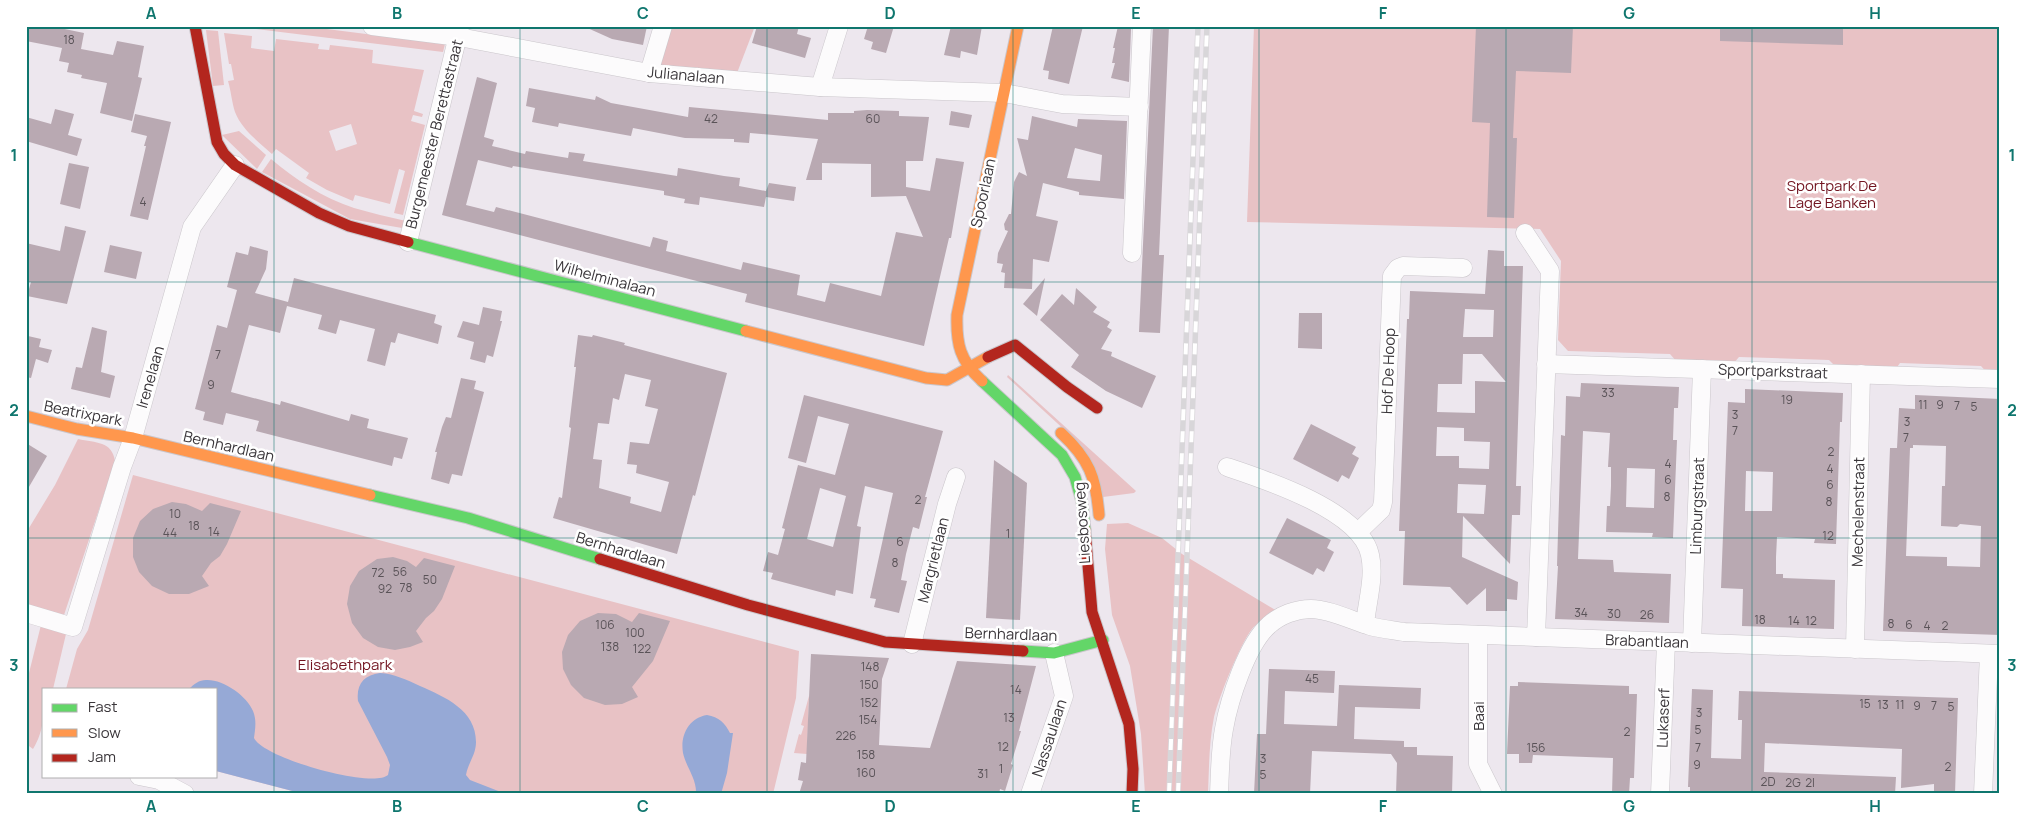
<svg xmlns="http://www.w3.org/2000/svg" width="2026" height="820" font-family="Manrope,sans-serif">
  <rect width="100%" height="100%" fill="#ede7ee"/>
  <g fill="#e8c2c5" fill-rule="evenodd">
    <path d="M232 26H303L445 44 443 52Z"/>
    <path d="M668 26H755L737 73 659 66Z"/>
    <path d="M1254 26H2000V371L1989 375 1981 366 1900 363 1895 370 1837 368 1829 360 1739 357 1733 364 1677 362 1670 354 1568 351 1558 340 1561 261 1540 229 1247 222Z"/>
    <path d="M206 30 218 31 224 85 213 86Z"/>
    <path d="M224 33 252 36 251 48 274 51 276 39 319 44 318 49 329 50 330 45 373 50 372 63 424 70 414 111 423 114 422 117 413 115 411 121 425 125 403 215 394 213 405 171 399 169 390 204 355 195 353 201 327 190 306 178 309 173 276 149 272 154C259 142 242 130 235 112 232 103 231 91 228 81L234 80 231 64H229ZM351 124 357 144 336 151 329 131Z"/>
    <path d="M239 131 266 155 257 169 222 135Z"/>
    <path d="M271 159C295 179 323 198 354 208 371 213 389 217 406 221L402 228 350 219 262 172Z"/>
    <path d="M1008 375 1136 491 1134 493 1103 497 1082 446 1007 377Z"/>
    <path d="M78 439C96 443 112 441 115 461L64 615 26 604V533L55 485Z"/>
    <path d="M133 475 799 651 796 698 773 794H304L216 771V689H66L77 649 88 630Z"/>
    <path d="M1128 523 1162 538 1182 554 1277 611C1269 614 1258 622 1252 629 1240 644 1219 697 1214 717 1209 742 1209 769 1208 794H1145L1141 734 1130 666 1112 615 1105 549 1107 524Z"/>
    <path d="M41 625 66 634 53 689H44C44 710 45 730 33 749L29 746 26 751V698L29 673Z"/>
    <path d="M809 696 807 754 794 753 799 734 801 735 804 726 801 725Z"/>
  </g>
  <g fill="#96a9d6">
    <path d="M380 673C395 674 407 680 420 686 445 697 476 710 476 742 476 755 468 763 466 775L470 780 506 794H304L216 771V689H189C194 684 199 680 206 680 223 679 247 696 253 711 257 721 255 729 254 738 263 758 372 789 388 775L390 765 387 757 358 701C356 684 364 675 380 673Z"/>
    <path d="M707 715C719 717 725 723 730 733H733L727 773 721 794H696C697 779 686 767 683 753 680 735 689 718 707 715Z"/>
  </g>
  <g fill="#b9a9b2" fill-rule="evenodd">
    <path d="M26 26H50L84 33 81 49 113 55 117 41 144 46 138 77 142 78 132 121 100 113 107 83 81 78 82 75 67 72 69 63 59 61 62 48 26 41Z"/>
    <path d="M583 26H647L643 45 612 39Z"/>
    <path d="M757 26H799L797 34 811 38 805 58 752 43Z"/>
    <path d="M868 26H894L886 53 871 49 873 42 864 39Z"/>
    <path d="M951 26H982L977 55 961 51 960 58 944 55Z"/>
    <path d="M1053 26H1083L1069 84 1048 79 1049 71 1043 70Z"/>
    <path d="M1118 26 1131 29 1129 82 1111 78 1115 63H1112L1115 48H1113Z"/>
    <path d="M1153 26H1169L1159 255H1164L1160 333 1139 332Z"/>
    <path d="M1476 26H1573L1571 73 1516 71 1513 138H1517L1514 218 1487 217 1490 123 1472 122Z"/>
    <path d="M1720 26H1843V45L1720 41Z"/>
    <path d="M477 77 497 83 484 137 494 140 492 146 525 154 526 151 568 158 569 152 585 154 583 161 677 176 678 168 724 176 740 178 739 186 766 191 769 183 796 187 794 201 766 197 764 207 700 197 699 205 684 203 685 199 664 195V191L513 166 512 168 478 160 466 205 494 212 496 207 650 247 653 237 668 241 666 251 741 270 743 262 800 275 797 295 825 302 830 283 881 296 896 232 923 237 906 196 871 197V164L822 163V180H806L818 139 750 133 749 143 734 142V139L685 138 633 128 631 136 559 123 558 127 532 122 535 108 526 106 529 88 595 100 596 96 611 103 688 117 689 107 828 120V113H854V111L867 110 899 111V116L929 117 923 161H906V187L930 191 936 158 964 162 951 238H949L924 346 745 302 747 294 442 215Z"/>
    <path d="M55 109 74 114 68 135 82 139 77 156 26 141V117L51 124Z"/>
    <path d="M951 111 972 115 969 128 949 125Z"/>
    <path d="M135 114 171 122 148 220 130 216 146 146H144L147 136 131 132Z"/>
    <path d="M1032 116 1077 127 1078 119 1127 121 1124 199 1079 195V192L1043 183 1036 216 1058 221 1049 262 1033 259 1032 289 1004 288 1005 273 1001 272 1003 264 997 263 998 253 1008 231 1005 230 1004 224 1009 214H1011L1014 182 1019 172 1027 176 1017 138 1028 140ZM1075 148 1102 155 1100 181 1067 178Z"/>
    <path d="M69 163 89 167 80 209 60 204Z"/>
    <path d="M65 226 86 231 67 304 27 296 31 282H26V243L60 251Z"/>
    <path d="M110 245 142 252 136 279 104 272Z"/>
    <path d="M250 246 268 251 266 269 255 293 288 302 294 278 436 315 434 323 442 326 438 344 398 333 395 343 391 342 385 366 367 361 375 329 340 320 336 334 318 329 322 315 287 306 280 333 249 325 231 392 280 405 281 401 349 421 351 414 369 419 367 428 408 438 402 459 394 457 392 466 256 431 259 421 226 413 223 425 203 420 205 412 195 409 217 325 227 328 237 290 227 287 236 252 248 255Z"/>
    <path d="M1488 250 1504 251V266H1523L1516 486H1521L1520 515H1512L1510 564 1463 516 1462 557 1518 582 1517 600 1507 599V611H1486V588L1467 605 1450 587 1403 585 1405 531H1399L1407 319H1409L1410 291 1485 294ZM1465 309 1494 310 1493 337H1463ZM1463 354H1482L1506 382 1475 381V413L1437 412 1438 384H1462ZM1437 427 1464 428V441L1490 442 1489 469 1459 468V456H1436ZM1458 484 1486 485 1484 514 1457 513Z"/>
    <path d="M1045 278 1037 316 1023 304Z"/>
    <path d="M1076 288 1097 307 1093 312 1110 322 1107 327 1112 330 1101 349 1112 352 1111 356 1156 376 1142 408 1106 391 1071 367 1079 355 1040 320 1062 294 1074 305Z"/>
    <path d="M483 307 502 311 500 321H502L493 357 487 355 485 363 470 359 474 342 457 337 463 321 479 325Z"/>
    <path d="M1299 313H1322V349L1298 348Z"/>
    <path d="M92 327 107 331 101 372 115 376 110 398 71 389 76 367 82 368Z"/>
    <path d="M578 335 592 337 593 335 625 343 624 345 727 373 695 496 693 495 677 554 553 518 559 497 562 498 571 428 569 427 576 367H574ZM625 374 651 380 645 406 658 409 649 444 630 442 627 464 637 465 636 473 669 482 661 512 630 503 631 497 599 488 602 460 593 459 598 423 609 424 613 398 619 400Z"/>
    <path d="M28 336 41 339 39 347 52 350 48 363 36 359 31 378 26 377V343Z"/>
    <path d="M461 378 476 381 474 389 484 392 462 476 452 474 449 484 431 479 437 452H435L442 427 446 417 451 418Z"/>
    <path d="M1581 383 1679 387 1678 408H1674L1673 440H1677L1673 538 1652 537 1653 533 1606 532 1607 506H1610L1611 486V467H1608L1610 433 1583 431 1578 559 1613 560 1614 572 1671 574 1669 623 1555 619 1558 566H1557L1561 435 1565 436 1566 396 1580 397ZM1627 468 1655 469 1654 508 1626 507Z"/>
    <path d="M1745 389 1843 393 1842 422H1840L1836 544 1814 543 1815 539 1777 537 1776 557V574H1783V578L1835 580 1834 629 1742 626 1743 589 1721 588 1728 402 1745 403ZM1746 471 1773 472 1772 511H1745Z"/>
    <path d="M804 395 943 431 925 497H927L919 529 913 527 906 554 901 580 907 581 899 613 874 607 876 599 870 598 893 493 865 486 857 526 861 527 853 594 836 590 835 596 771 579 773 573 763 571 768 552 778 555 785 529 782 528 798 465 835 475 849 424 818 416 806 463 788 458ZM820 488 846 496 833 547 807 539Z"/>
    <path d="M1915 395 2000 399V635L1883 631 1890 448H1897L1899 408 1915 409ZM1913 445 1946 446 1945 486H1942L1941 526 1957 527 1960 524 1981 526 1980 567 1947 566V557L1906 556 1910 448H1913Z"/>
    <path d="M1311 424 1356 447 1352 454 1359 458 1349 479 1342 475 1338 482 1293 459Z"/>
    <path d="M26 443 47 456 26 492Z"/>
    <path d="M994 460 1027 483 1020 620 986 618Z"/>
    <path d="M172 502 186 504 202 511 210 503 241 511 227 544 220 556 211 563 202 576 209 586 189 594H169L152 586 139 572 133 557V538L140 521 153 509Z"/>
    <path d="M1287 518 1331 540 1327 548 1334 552 1324 572 1317 568 1313 575 1269 553Z"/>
    <path d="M393 557 407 561 416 567 424 558 455 566 442 599 434 611 426 618 416 631 423 642 410 647 395 650 378 647 363 638 352 623 347 604 350 586 359 571 377 559Z"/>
    <path d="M598 613 616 614 632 622 639 613 670 621 653 661 632 687 638 697 622 704 605 705 584 698 571 685 563 669 562 652 568 635 580 621Z"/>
    <path d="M811 654 889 658 882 679 879 745 930 748 957 661 1036 666 1019 731H1021L1011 764 1013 765 1005 791 1000 789 999 794H799L803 781 798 780 801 762 806 763Z"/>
    <path d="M1269 669 1335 671 1334 693 1285 691 1284 724 1337 726 1339 685 1421 688 1420 709 1355 707 1354 739 1404 741V747H1417V755L1453 756 1452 794H1396L1397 763 1391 754 1312 751 1310 794H1254L1257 734H1266Z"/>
    <path d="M1518 682 1629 686V694H1637L1634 778H1630L1629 794H1612L1613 758 1533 755 1532 763H1519V754H1507L1510 686H1518Z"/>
    <path d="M1692 689 1713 690 1711 758 1741 759 1742 720H1738L1739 691 1958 698 1955 794H1934V784L1901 788 1902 749 1765 743 1764 772 1896 777 1895 794 1835 792V794H1690V787H1688Z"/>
  </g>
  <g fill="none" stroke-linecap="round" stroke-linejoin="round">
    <g stroke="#cac6cb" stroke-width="19">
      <g id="street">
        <path d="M372 26 459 37 649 73 820 87 1004 93 1062 104 1139 107"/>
        <path d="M649 73 663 26"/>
        <path d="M820 87 839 26"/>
        <path d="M1525 233 1550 271 1536 637"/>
        <path d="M408 242 460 27"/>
        <path d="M1132 253 1142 26"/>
        <path d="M1546 364 2000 379"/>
        <path d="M1227 467C1266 480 1361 511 1370 555 1375 577 1367 602 1365 624"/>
        <path d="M1358 532 1381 510 1383 502 1392 276 1398 268 1403 266 1463 268"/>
        <path d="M26 613 73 627 122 467 133 438 192 227 235 165"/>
        <path d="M1478 635V764L1493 794"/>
        <path d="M1692 643 1702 369"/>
        <path d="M912 644 947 504 956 477"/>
        <path d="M1855 649 1861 374"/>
        <path d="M139 776 159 780 185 794"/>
        <path d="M1030 794 1064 696 1054 653"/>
        <path d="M1219 794C1220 772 1220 750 1224 729 1229 700 1247 644 1269 625 1280 615 1296 609 1311 609 1329 609 1353 621 1370 626 1381 629 1392 630 1404 632L2000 654"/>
        <path d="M1660 794 1666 642"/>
        <path d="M1983 794 1989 654"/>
      </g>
    </g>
    <g stroke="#cac6cb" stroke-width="13">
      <g id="fast">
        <path d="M408 242 746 331"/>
        <path d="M982 381 1062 455 1075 477 1082 502 1085 530"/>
        <path d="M370 495 468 518 600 559"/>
        <path d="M1023 651 1054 653 1103 640"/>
      </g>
    </g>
    <g stroke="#cac6cb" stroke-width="13">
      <g id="slow">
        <path d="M746 331 926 378 947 380 988 357"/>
        <path d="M982 381C960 361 956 344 957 315L1018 26"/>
        <path d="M26 416 77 429 133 438 370 495"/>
        <path d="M1061 433C1089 459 1096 477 1099 515"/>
      </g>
    </g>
    <g stroke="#cac6cb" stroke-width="13">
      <g id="jam">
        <path d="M195 26 217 142 224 154 235 165 319 213 349 226 408 242"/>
        <path d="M988 357 1015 345 1067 387 1097 408"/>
        <path d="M1085 530 1092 612 1129 724 1133 769 1132 794"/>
        <path d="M600 559 748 605 885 642 1023 651"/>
      </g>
    </g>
    <use href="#street" stroke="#fcfbfc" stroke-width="18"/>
    <use href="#fast" stroke="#63d668" stroke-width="11"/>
    <use href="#slow" stroke="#ff974d" stroke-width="11"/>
    <use href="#jam" stroke="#b3261e" stroke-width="11"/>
    <g stroke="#d8d6d9" stroke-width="5.5">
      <g id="rail">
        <path d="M1169 794 1198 26"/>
        <path d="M1178 794 1207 26"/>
      </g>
    </g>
    <use href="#rail" stroke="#fff" stroke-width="4" stroke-dasharray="11" stroke-linecap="butt"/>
  </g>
  <path fill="none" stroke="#0f766e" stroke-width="1" stroke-opacity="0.55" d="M274 26V794M520 26V794M767 26V794M1013 26V794M1259 26V794M1506 26V794M1752 26V794M26 282H2000M26 538H2000"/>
  <g text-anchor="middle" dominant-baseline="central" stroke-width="5" stroke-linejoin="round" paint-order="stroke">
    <g font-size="12" fill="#5a5358">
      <text x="69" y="39">18</text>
      <text x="711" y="118">42</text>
      <text x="873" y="118">60</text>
      <text x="143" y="201">4</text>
      <text x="218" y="354">7</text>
      <text x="211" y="384">9</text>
      <text x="1608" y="392">33</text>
      <text x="1787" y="399">19</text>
      <text x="1923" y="404">11</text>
      <text x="1940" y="404">9</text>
      <text x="1957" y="405">7</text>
      <text x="1974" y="406">5</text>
      <text x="1735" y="414">3</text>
      <text x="1907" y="421">3</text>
      <text x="1735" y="430">7</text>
      <text x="1906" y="437">7</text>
      <text x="1831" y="451">2</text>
      <text x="1668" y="463">4</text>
      <text x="1830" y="468">4</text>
      <text x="1668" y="479">6</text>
      <text x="1830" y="484">6</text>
      <text x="1667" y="496">8</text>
      <text x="918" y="499">2</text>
      <text x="1829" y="501">8</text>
      <text x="175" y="513">10</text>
      <text x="194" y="525">18</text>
      <text x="214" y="531">14</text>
      <text x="170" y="532">44</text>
      <text x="1008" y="533">1</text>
      <text x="1828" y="535">12</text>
      <text x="900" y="541">6</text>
      <text x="895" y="562">8</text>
      <text x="400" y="571">56</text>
      <text x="378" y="572">72</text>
      <text x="430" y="579">50</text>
      <text x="406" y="587">78</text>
      <text x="385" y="588">92</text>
      <text x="1581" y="612">34</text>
      <text x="1614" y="613">30</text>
      <text x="1647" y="614">26</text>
      <text x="1760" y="619">18</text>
      <text x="1794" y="620">14</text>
      <text x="1811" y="620">12</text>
      <text x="1891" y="623">8</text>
      <text x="605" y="624">106</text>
      <text x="1909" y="624">6</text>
      <text x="1927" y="625">4</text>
      <text x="1945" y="625">2</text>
      <text x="635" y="632">100</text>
      <text x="610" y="646">138</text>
      <text x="642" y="648">122</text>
      <text x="870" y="666">148</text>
      <text x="1312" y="678">45</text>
      <text x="869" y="684">150</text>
      <text x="1016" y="689">14</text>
      <text x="869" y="702">152</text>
      <text x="1865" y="703">15</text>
      <text x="1883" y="704">13</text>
      <text x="1900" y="704">11</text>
      <text x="1917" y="705">9</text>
      <text x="1934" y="705">7</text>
      <text x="1951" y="706">5</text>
      <text x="1699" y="712">3</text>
      <text x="1009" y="717">13</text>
      <text x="868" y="719">154</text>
      <text x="1698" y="729">5</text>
      <text x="1627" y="731">2</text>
      <text x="846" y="735">226</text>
      <text x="1003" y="746">12</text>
      <text x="1536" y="747">156</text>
      <text x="1698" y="747">7</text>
      <text x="866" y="754">158</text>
      <text x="1263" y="758">3</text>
      <text x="1697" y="764">9</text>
      <text x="1948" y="766">2</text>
      <text x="1001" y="768">1</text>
      <text x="866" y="772">160</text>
      <text x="983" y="773">31</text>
      <text x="1263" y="774">5</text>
      <text x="1768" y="781">2D</text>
      <text x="1793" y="782">2G</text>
      <text x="1810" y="782">2I</text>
    </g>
    <g font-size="15" fill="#3a363a" stroke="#fff">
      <text transform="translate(686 75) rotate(5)">Julianalaan</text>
      <text transform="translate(434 134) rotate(-76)">Burgemeester Berettastraat</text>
      <text transform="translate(983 193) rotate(-78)">Spoorlaan</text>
      <text transform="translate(605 278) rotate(15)">Wilhelminalaan</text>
      <text transform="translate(1388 371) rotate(-88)">Hof De Hoop</text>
      <text transform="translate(1773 371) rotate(2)">Sportparkstraat</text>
      <text transform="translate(150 377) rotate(-74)">Irenelaan</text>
      <text transform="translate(83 413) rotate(11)">Beatrixpark</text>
      <text transform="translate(229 446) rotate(13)">Bernhardlaan</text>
      <text transform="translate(1697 506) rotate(-88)">Limburgstraat</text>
      <text transform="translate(1858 512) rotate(-89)">Mechelenstraat</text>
      <text transform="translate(1082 523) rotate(-94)">Liesbosweg</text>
      <text transform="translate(621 550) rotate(17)">Bernhardlaan</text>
      <text transform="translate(933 560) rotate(-76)">Margrietlaan</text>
      <text transform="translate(1011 634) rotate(2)">Bernhardlaan</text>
      <text transform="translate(1647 641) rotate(2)">Brabantlaan</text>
      <text transform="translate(1478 716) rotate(-90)">Baai</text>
      <text transform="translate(1663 718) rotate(-88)">Lukaserf</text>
      <text transform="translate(1049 738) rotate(-72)">Nassaulaan</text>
    </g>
    <g font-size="15" fill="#721420" stroke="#fff">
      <text x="1832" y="185">Sportpark De<tspan x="1832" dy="17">Lage Banken</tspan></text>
      <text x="345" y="664">Elisabethpark</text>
    </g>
  </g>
  <rect width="2026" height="820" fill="none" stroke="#ffffff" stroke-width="55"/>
  <rect x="42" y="688" width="175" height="90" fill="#ffffff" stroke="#b0afb0"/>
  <rect x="52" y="704" width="25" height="8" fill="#63d668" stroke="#b0afb0"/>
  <text x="88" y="712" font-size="15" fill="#3a363a">Fast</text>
  <rect x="52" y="729" width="25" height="8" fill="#ff974d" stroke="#b0afb0"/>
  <text x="88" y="738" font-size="15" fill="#3a363a">Slow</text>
  <rect x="52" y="754" width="25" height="8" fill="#b3261e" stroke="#b0afb0"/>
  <text x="88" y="762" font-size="15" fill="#3a363a">Jam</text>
  <rect x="28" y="28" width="1970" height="764" fill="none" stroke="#0f766e" stroke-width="2"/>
  <g font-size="16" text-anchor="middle" font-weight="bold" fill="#0f766e">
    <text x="151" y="19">A</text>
    <text x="397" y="19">B</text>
    <text x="643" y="19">C</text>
    <text x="890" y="19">D</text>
    <text x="1136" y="19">E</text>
    <text x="1383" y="19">F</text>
    <text x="1629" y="19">G</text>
    <text x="1875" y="19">H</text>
    <text x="14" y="161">1</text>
    <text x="2012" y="161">1</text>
    <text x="14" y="416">2</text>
    <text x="2012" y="416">2</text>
    <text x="14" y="671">3</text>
    <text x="2012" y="671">3</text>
    <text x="151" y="812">A</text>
    <text x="397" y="812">B</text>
    <text x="643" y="812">C</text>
    <text x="890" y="812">D</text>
    <text x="1136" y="812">E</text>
    <text x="1383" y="812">F</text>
    <text x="1629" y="812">G</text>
    <text x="1875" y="812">H</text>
  </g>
</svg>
